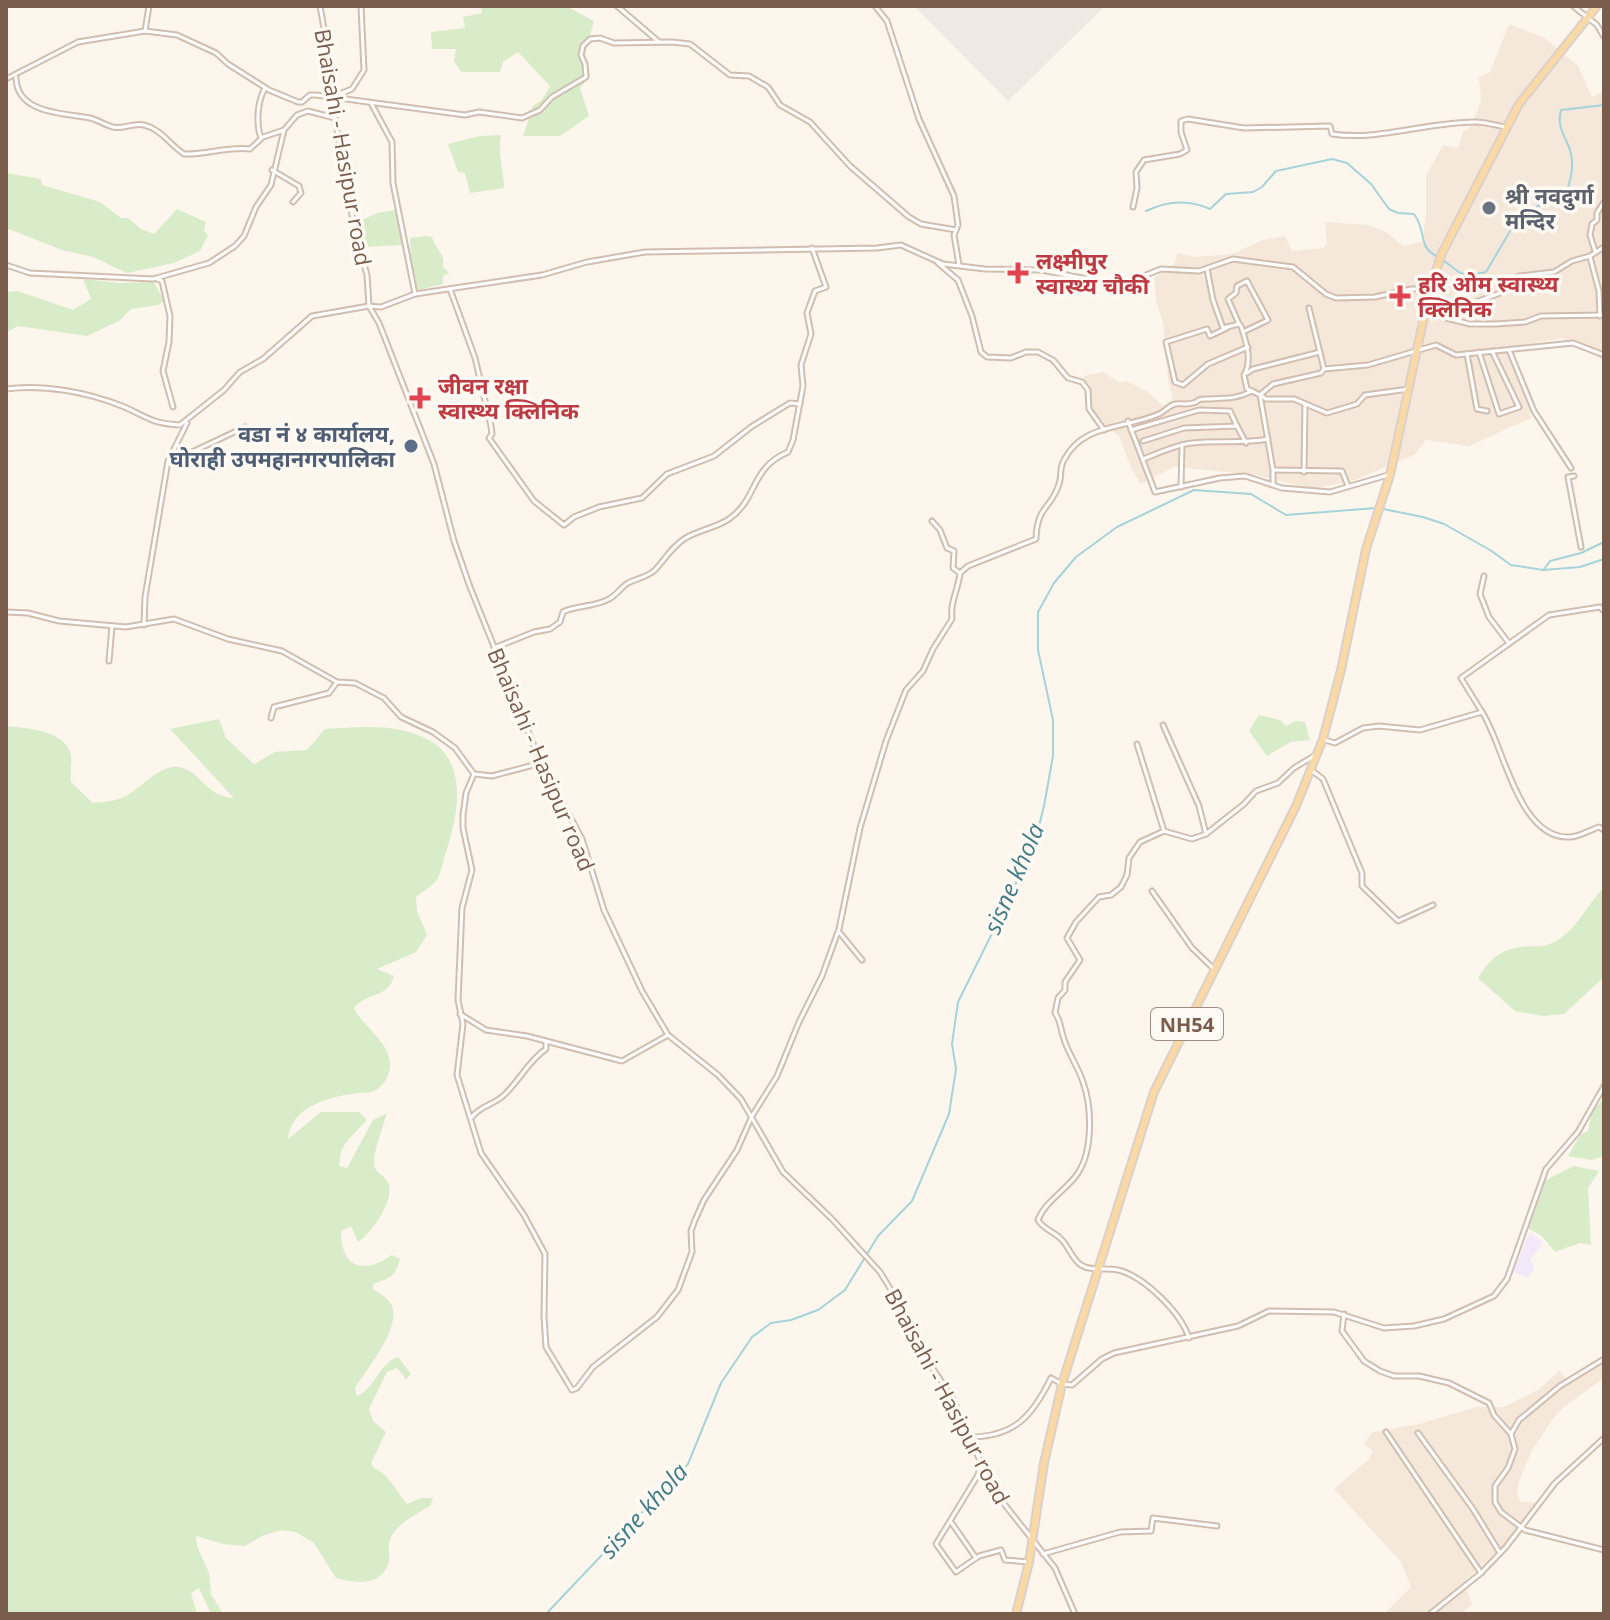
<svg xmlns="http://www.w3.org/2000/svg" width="1610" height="1620" font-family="'Open Sans','Noto Sans Devanagari',sans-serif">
  <rect width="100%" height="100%" fill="#fdf6ec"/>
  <g fill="#f5e8da">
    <path d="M1509 24 1545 38 1578 66 1592 97 1604 91V360L1563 338 1505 348 1528 403 1531 418 1469 446 1426 440 1414 455 1355 480 1313 489 1256 475 1174 467 1141 484 1132 470 1119 436 1103 424 1093 411 1092 396 1083 376 1104 372 1118 382 1127 381 1148 392 1163 406 1173 399 1168 379 1163 323 1156 301 1154 278 1174 265 1178 253 1195 257 1232 254 1263 240 1285 236 1292 251 1324 248 1327 243 1325 222 1369 225 1386 232 1403 246 1422 242 1426 215V176L1443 145 1458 148 1463 131 1468 130 1475 117 1481 100 1479 77 1490 72Z"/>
    <path d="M1604 1361V1378L1564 1407 1552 1420 1531 1452 1518 1484 1517 1493 1520 1501 1537 1503 1512 1537 1464 1582 1472 1604 1461 1614H1384L1411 1587 1401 1562 1334 1489 1369 1459 1373 1450 1363 1444 1373 1432 1419 1424 1476 1407H1504L1539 1389 1560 1370 1569 1384Z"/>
  </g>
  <path fill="#efe9e4" d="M914 6H1105L1008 101Z"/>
  <path fill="#f3e8fa" d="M1530 1232 1543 1242 1530 1261 1535 1267 1527 1278 1513 1271Z"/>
  <g fill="#d8ecc9">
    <path d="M481 6H566L594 21 585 54 590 76 580 88 589 116 560 136H523L533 106 542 100 550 86 518 52 503 62 500 72H461L454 61 456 49H432L431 32 465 28 463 17 482 13Z"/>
    <path d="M501 135C497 152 504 171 504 188L470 193 465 173 458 172 448 144 479 136Z"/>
    <path d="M6 173 41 179 42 185 100 202 121 218H128L141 229 154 234 177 209 206 222 204 231 208 235 200 251 174 263 127 273 93 257 62 250 6 228Z"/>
    <path d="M395 210 403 245 363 247 358 222 377 213Z"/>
    <path d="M427 236 432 237C435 249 446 254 443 267L449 273 443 276V284L418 290 411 262 410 238Z"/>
    <path d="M83 279 121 283 154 282 164 301 158 305 131 309 119 321 87 336 18 326 6 333V292L18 291 73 310 91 299Z"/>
    <path d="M1259 715 1280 720 1286 726 1296 721 1305 722 1310 740 1291 742 1267 756 1249 731Z"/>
    <path d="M219 719 226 738 254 764 275 752 307 750 325 729C358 727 398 723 429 740 469 762 458 816 446 852 443 861 441 874 436 881 431 887 422 892 416 897L417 911 427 935 416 952 377 969 394 976C389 998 365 993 354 1008 362 1025 383 1037 389 1057 393 1070 385 1088 371 1092 367 1093 363 1092 359 1093 331 1096 291 1106 288 1139L321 1112H359L367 1120 347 1141 341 1151 339 1166 347 1168 373 1120 387 1113C383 1128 374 1148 374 1163 374 1173 385 1175 388 1183 396 1199 371 1234 358 1242L351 1226 341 1231C341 1268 363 1275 392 1255L400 1259C396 1276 389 1279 373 1284V1289C380 1294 389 1298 392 1306 401 1329 366 1370 355 1388L357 1396C375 1389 379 1363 398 1357L411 1374 406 1379 397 1368 387 1372 369 1409 373 1421 386 1432 371 1463 374 1468C391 1476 395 1490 407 1504L421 1498H433L430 1506C416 1514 397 1524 390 1539 387 1547 391 1557 388 1565 378 1587 355 1583 336 1578L314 1543 296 1532 281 1530 262 1536 245 1546 223 1544 196 1536 197 1546 209 1573 211 1594 223 1614H211L199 1588 191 1593 197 1614H6V726C26 728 67 730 71 756 72 765 70 774 71 782L93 803C103 802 115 801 124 797 141 789 159 764 179 767 200 770 206 797 234 798L170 729Z"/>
    <path d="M1604 887V977L1564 1014 1543 1016 1515 1011 1478 978C1491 956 1504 948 1528 946 1534 946 1542 947 1547 945 1574 936 1586 906 1604 887Z"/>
    <path d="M1604 1098V1156L1591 1160 1568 1156 1580 1135 1588 1131 1592 1112Z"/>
    <path d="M1574 1166 1599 1171 1588 1188 1591 1245 1580 1243 1555 1252 1543 1237 1528 1228 1539 1200 1542 1182Z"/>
  </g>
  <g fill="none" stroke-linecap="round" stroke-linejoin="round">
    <g stroke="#a5d3da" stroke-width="2">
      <path d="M1146 211C1167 201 1188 199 1210 209L1226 194 1253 192 1262 187 1276 171 1332 159 1347 163 1371 184 1389 209 1398 213 1414 214C1422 225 1421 233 1425 245 1428 252 1433 254 1439 258 1461 270 1455 279 1486 272L1516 221 1534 208 1566 193C1571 180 1574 167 1571 154 1567 137 1556 129 1561 110L1604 105"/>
      <path d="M1383 509 1423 517 1444 524 1490 550 1511 565 1543 570 1580 567 1604 559"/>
      <path d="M1544 569 1550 561 1581 553 1604 542"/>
      <path d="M546 1614 688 1464 721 1383 752 1337 771 1323 791 1320 818 1310 845 1290 878 1236 912 1201 949 1114 956 1069 952 1044 958 1002 1010 897 1037 834 1044 806 1053 756V720L1038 650V612L1054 583 1076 557 1117 527 1194 490 1251 494 1286 515 1376 508"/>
    </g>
    <g stroke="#d1beb0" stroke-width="7">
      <g id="street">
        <path d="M320 6 333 79 335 118 355 232 367 275 369 306 379 323 434 464 454 541 470 587 541 763 582 839 604 910 642 991 668 1035 718 1075 741 1099 783 1172 832 1219 880 1272 899 1303 927 1360 952 1397 981 1463 1005 1505 1055 1568 1075 1614"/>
        <path d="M617 6 659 42"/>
        <path d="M875 6 887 21 919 119 954 196 958 225 954 235 959 265"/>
        <path d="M1573 6 1597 25 1604 37"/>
        <path d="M145 31 149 6"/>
        <path d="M16 77C16 114 64 113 90 118 98 120 105 125 113 127 123 130 133 122 144 125 161 129 169 144 184 154 206 155 228 146 250 149L263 137 284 130"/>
        <path d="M6 79 78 42 145 31 177 35 216 53 228 64 269 90 298 102H302L310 95H316L465 115 479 112 522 118 540 110 552 97 586 77 585 64 581 55 583 46 590 39 600 38 614 43 672 42 690 44 730 75 749 76 768 87 780 105 810 122 850 166 909 217 921 224 956 230"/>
        <path d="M337 95 352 89 364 70 361 6"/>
        <path d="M371 103 392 142 393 183 415 294"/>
        <path d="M261 138C256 124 257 102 265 88"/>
        <path d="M272 170 299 186 301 193 293 202"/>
        <path d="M1133 207 1137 188 1136 172 1144 160 1180 154 1187 150 1181 132V121L1188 119 1244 128 1330 126 1332 134C1379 141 1427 122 1475 122 1485 122 1495 125 1505 127"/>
        <path d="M1595 251 1590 235 1592 224 1597 220V213L1604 202"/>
        <path d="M1590 257 1599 291 1600 316"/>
        <path d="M938 263 958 280 972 316 981 352 987 357 1011 358 1026 352H1038L1053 360 1068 378 1082 382 1088 390 1089 409 1104 430"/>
        <path d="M6 265 30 273 153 279 209 263 235 246 244 236 256 207 271 185 284 130 297 115 308 111 335 118"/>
        <path d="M1207 269 1213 300 1223 328 1239 324 1241 326C1246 342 1253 361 1244 375L1247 389 1252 391"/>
        <path d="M157 279 162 281 170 316 169 342 163 371 173 407"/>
        <path d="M450 289 475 358 491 426 492 434 489 438 534 501 564 525 574 517 599 507 642 498 667 474 714 456 751 427 780 409 790 403 800 404"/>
        <path d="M1309 308 1324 369"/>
        <path d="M1432 315 1442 305 1463 307 1500 293 1519 276 1554 272 1572 261 1590 256 1604 247"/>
        <path d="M1434 315 1470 324H1496L1525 322 1541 316 1604 315"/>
        <path d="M1239 324 1228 299 1236 293 1237 286 1247 281 1268 320 1243 332"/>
        <path d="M1227 328 1210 336 1207 329 1166 342 1175 382 1183 385 1208 364 1248 347"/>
        <path d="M1509 350 1534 411 1571 468"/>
        <path d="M1479 352 1499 414 1519 407 1492 351"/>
        <path d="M1467 354 1477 409 1487 411"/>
        <path d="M1247 373 1253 369 1320 352"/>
        <path d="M6 389C43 384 87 392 122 406 148 417 149 423 180 425L224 390 240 372 263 359 312 316 369 306 381 307 415 294 542 275 587 262 645 252 877 248 901 245 943 264 985 269 1042 270 1102 282 1126 283 1161 269 1199 271 1233 259 1293 267 1326 294 1336 298 1375 297 1411 289H1430"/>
        <path d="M1260 395 1266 399H1294L1327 413 1357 404 1365 395 1409 389"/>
        <path d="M1260 395 1273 470V485"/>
        <path d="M1128 421 1155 492 1220 478 1245 476 1282 488 1330 492 1388 475"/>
        <path d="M1131 430 1199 410 1230 411 1237 426"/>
        <path d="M1143 441 1184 428 1237 426 1246 443"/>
        <path d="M1143 459C1159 453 1175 445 1192 443 1218 440 1242 444 1268 439"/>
        <path d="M169 463 245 427"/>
        <path d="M1274 470 1342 471 1348 486"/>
        <path d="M1304 472 1305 404"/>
        <path d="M1574 476 1568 477 1581 547"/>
        <path d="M1181 487 1182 445"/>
        <path d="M932 521 940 530 947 548 954 551 953 568 960 573"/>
        <path d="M1484 576 1480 594 1489 617 1508 642"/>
        <path d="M6 612 28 613 59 621 126 627 174 619 228 639 282 651 337 682 355 683 384 698 401 717 433 732 455 748 474 774 466 793 463 815V828L472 870 462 908 458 1000 463 1024 457 1075 481 1153 524 1215 545 1254 544 1316 546 1347 572 1390 577 1388 593 1367 657 1317 678 1290 692 1252 691 1231 695 1220 704 1200 737 1150 752 1116 777 1076 799 1022 822 976 839 929 860 828 886 741 906 690 923 671 933 649 952 619C950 601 958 591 960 573L968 566 1036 539C1037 505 1051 510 1059 484 1062 476 1059 468 1064 460 1083 423 1125 429 1159 414 1165 411 1169 406 1175 404 1180 403 1187 405 1193 403 1201 401 1195 399 1204 399 1222 398 1235 400 1252 391L1260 395 1273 384 1321 373 1324 369 1368 365 1436 345 1456 355 1573 343 1604 355"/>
        <path d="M144 625 145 597 168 461 187 423"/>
        <path d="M494 648 534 632 550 629 560 622 563 612C573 606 595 607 609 599 617 595 621 587 628 583 637 578 646 578 655 570 665 559 671 548 684 539 698 530 716 528 729 519 758 499 750 468 788 452L793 440 803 386 801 365 811 334 807 313 815 291 826 287 812 248"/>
        <path d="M109 661 112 626"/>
        <path d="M1482 712 1461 678 1549 615 1600 607 1604 611"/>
        <path d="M271 718 274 707 329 693 337 682"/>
        <path d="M1163 725 1199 806 1206 834"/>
        <path d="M1325 740 1335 743 1363 728 1379 726 1420 730 1482 712C1504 745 1518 840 1570 837 1579 837 1590 830 1599 827L1604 830"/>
        <path d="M1137 744 1164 831"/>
        <path d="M1311 770 1323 779 1362 873V886L1398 921 1433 905"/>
        <path d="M475 774 492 776 541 763"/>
        <path d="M1152 891 1192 948 1214 969"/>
        <path d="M840 933 862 960"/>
        <path d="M460 1014 486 1030 527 1036 622 1061 668 1035"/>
        <path d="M472 1117C480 1106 493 1105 503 1096 519 1082 528 1061 546 1049V1041"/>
        <path d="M1344 1314 1342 1331 1364 1361 1380 1371 1394 1376H1419L1449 1383 1489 1403 1494 1415 1511 1434 1515 1449 1508 1468 1495 1486V1502L1501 1512 1525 1530 1604 1550"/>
        <path d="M1189 1338C1181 1313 1144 1276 1118 1270 1106 1267 1092 1272 1081 1265 1072 1259 1069 1247 1062 1240 1054 1231 1044 1230 1038 1220 1045 1201 1067 1190 1078 1173 1093 1150 1092 1107 1083 1082 1078 1066 1067 1052 1063 1036 1060 1027 1061 1021 1055 1013L1058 998 1065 990V982L1080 960 1067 938 1076 922 1099 897 1111 895 1121 887 1127 875 1129 858 1140 842 1164 831 1192 839 1206 834 1244 804 1256 791 1278 783 1294 768 1314 756"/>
        <path d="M1386 1432 1481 1573"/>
        <path d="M1418 1433 1473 1509 1500 1553"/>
        <path d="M1511 1434 1519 1420 1560 1386 1604 1359"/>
        <path d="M969 1437C1014 1437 1032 1417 1051 1378L1062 1384 1072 1385 1102 1359 1114 1353 1238 1326 1269 1311 1334 1312 1384 1328 1414 1326 1444 1319 1494 1296 1507 1279 1546 1169 1578 1132 1604 1086"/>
        <path d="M980 1464 978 1475 936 1544 956 1572 979 1556 1001 1550 1005 1560 1029 1562"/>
        <path d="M951 1522 976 1558"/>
        <path d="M1043 1554 1120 1532 1151 1531 1153 1518 1217 1526"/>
        <path d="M1430 1614 1481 1573 1506 1547 1555 1483 1604 1438"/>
      </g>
    </g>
    <g stroke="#dad1cd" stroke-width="10">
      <path id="primary" d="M1016 1614 1029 1562 1044 1463 1062 1384 1154 1092 1296 806 1323 739 1341 670 1366 549 1390 475 1430 289 1442 253 1519 104 1597 6"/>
    </g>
    <use href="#street" stroke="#fff" stroke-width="3"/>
    <use href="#primary" stroke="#fbd9a5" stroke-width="6"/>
  </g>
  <circle fill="#6b7280" stroke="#fffaf3" stroke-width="3" cx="1489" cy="208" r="8"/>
  <g fill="#e0444e" stroke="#fffaf3" stroke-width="3">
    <path d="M1014 261h8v8h8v8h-8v8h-8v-8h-8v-8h8z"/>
    <path d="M1396 284h8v8h8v8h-8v8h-8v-8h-8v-8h8z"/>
    <path d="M416 386h8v8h8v8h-8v8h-8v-8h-8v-8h8z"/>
  </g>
  <circle fill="#5c6f8a" stroke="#fffaf3" stroke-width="3" cx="411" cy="446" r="8"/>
  <g text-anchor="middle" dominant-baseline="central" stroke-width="7" stroke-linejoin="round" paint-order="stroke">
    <rect fill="#fffaf3" stroke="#a28b7f" stroke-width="2" x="1151" y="1008" width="72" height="32" rx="6"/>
    <g font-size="20" font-weight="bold" fill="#7a5c4d">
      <text x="1187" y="1024">NH54</text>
    </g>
    <g font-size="22" fill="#7a5c4d" stroke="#fffaf3">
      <text transform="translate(344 147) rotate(80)">Bhaisahi - Hasipur road</text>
      <text transform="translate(542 759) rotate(67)">Bhaisahi - Hasipur road</text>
      <text transform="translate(948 1396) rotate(62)">Bhaisahi - Hasipur road</text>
    </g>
    <g font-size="22" font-weight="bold" fill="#5b616d" stroke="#fffaf3" text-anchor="start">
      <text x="1505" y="195">श्री नवदुर्गा<tspan x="1505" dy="25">मन्दिर</tspan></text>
    </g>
    <g font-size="22" font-weight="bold" fill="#be3a42" stroke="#fffaf3" text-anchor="start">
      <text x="1036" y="260">लक्ष्मीपुर<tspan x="1036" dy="25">स्वास्थ्य चौकी</tspan></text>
      <text x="1418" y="283">हरि ओम स्वास्थ्य<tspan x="1418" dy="25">क्लिनिक</tspan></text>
      <text x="438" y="385">जीवन रक्षा<tspan x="438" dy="25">स्वास्थ्य क्लिनिक</tspan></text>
    </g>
    <g font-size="22" font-weight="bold" fill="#4e5e75" stroke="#fffaf3" text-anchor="end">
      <text x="395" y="433">वडा नं ४ कार्यालय,<tspan x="395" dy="25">घोराही उपमहानगरपालिका</tspan></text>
    </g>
    <g font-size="24" font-style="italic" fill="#437c86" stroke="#fffaf3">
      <text transform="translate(1013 878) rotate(-67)">sisne khola</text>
      <text transform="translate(643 1510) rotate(-48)">sisne khola</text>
    </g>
  </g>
  <rect width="1610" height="1620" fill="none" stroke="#7a5c4d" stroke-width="16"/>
</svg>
